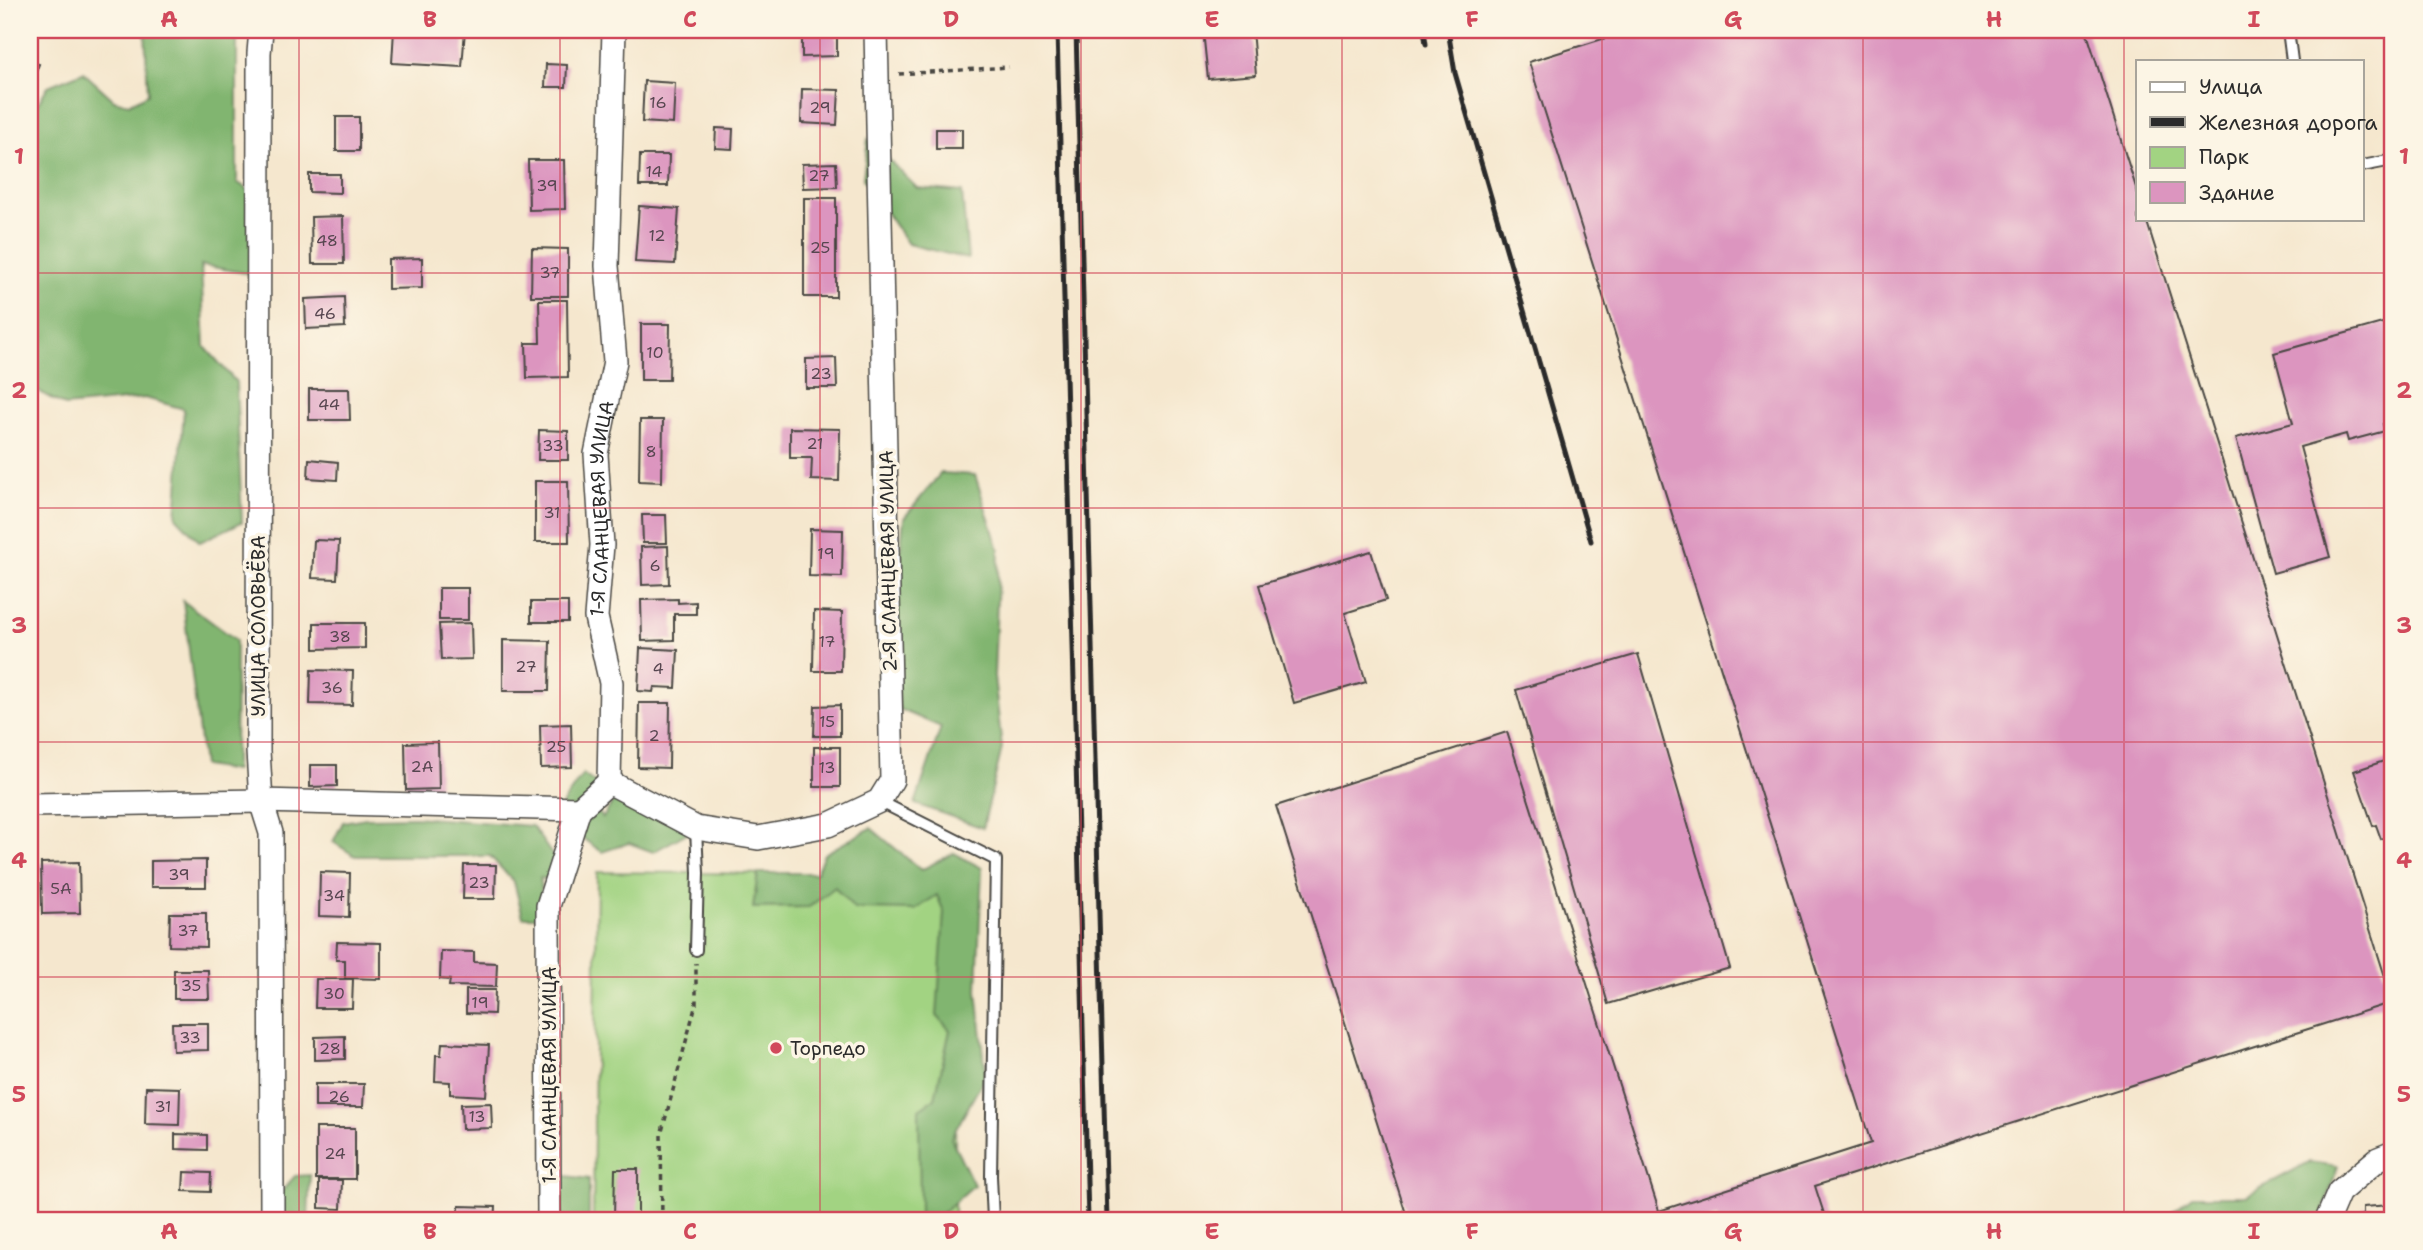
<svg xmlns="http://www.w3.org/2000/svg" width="2423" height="1250" font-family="'Shantell Sans',sans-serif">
  <rect width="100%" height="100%" fill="#fcf5e5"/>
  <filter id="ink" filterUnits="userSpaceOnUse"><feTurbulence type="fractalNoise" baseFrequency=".0143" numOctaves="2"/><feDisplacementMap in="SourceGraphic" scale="14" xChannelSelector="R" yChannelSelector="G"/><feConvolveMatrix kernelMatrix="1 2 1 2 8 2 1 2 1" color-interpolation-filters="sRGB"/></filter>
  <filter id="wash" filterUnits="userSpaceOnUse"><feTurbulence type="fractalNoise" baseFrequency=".00686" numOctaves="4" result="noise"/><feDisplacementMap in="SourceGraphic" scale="28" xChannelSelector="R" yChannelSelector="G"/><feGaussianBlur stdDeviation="1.57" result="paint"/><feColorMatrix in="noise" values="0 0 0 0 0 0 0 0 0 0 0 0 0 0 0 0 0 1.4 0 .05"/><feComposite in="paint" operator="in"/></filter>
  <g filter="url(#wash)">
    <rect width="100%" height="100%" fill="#f5e7ce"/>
    <path fill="#a2d382" stroke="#667f56" stroke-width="2" d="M597 872 959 876 954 1220H593Z"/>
    <g fill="#81b570" stroke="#56704e" stroke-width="2">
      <path d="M145 30H237V182L258 196 251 274 201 265 205 347 236 382 242 522 200 542 176 517 184 409 145 398 65 406 30 387V110H34L48 86 83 72 114 100 129 104 148 94Z"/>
      <path d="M868 139 917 188 962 192 968 259 908 244 863 179Z"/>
      <path d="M941 473 975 475 999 550 994 676 1002 748 983 828 915 804 941 727 899 709 894 607 904 518Z"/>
      <path d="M183 601 236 640 235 771 203 766Z"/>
      <path d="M583 774 596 784 593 805 603 818 617 795 696 828 653 852 629 843 602 852 559 822 563 803Z"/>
      <path d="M414 817 532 826 553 856 572 863 570 881 540 878 543 917H523L514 882 490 856H355L333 842 343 822 366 818Z"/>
      <path d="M871 828 921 870 954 853 982 868 977 990 986 1075 951 1138 974 1185 941 1214 943 1220H920L919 1109 935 1098 950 1030 937 1016 944 912 937 895 915 910 854 909 835 887 809 907 753 908 758 873H816L824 854Z"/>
      <path d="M2309 1162 2338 1166 2320 1220H2162L2192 1196H2246Z"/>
      <path d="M310 1175 308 1220H280L278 1195 295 1176Z"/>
      <path d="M558 1175 589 1179V1220H564V1216L543 1199Z"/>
    </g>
    <g id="blocks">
      <g fill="#dc95bf">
        <path d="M394 30H465L462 67 392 63Z"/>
        <path d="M802 30H837V56L802 57Z"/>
        <path d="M1203 30H1252L1256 75 1208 79Z"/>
        <path d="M1631 30H2086L2138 194V219H2146L2393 1002 1815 1186 1826 1220H1718L1717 1217 1707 1220H1408L1276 806 1507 732 1659 1211 1871 1143 1529 62Z"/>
        <path d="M30 61 39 64 30 88Z"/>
        <path d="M546 64 567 65 566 87H545Z"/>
        <path d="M644 81 675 83 673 124 642 122Z"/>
        <path d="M802 89 839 90 837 125 801 123Z"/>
        <rect x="336" y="117" width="23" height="34"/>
        <path d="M716 128 733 129 732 149 715 148Z"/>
        <rect x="936" y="129" width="26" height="20"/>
        <path d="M640 155H669L668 186H639Z"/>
        <path d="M528 160H564L565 209 529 210Z"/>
        <path d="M836 163 837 187 803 188 802 164Z"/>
        <path d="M309 174H340V193L309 192Z"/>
        <rect x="804" y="198" width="32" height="99"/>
        <path d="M639 206 679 209 675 264 635 262Z"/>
        <path d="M343 216 344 264H312L311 217Z"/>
        <path d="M532 248 568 249V296H531Z"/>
        <path d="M422 258V288L388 289V259Z"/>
        <path d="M344 297 345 327 306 329 305 299Z"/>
        <path d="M539 300H567L568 377 527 378 526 343H540Z"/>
        <path d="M2393 320V421L2383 424 2385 431 2348 441 2346 434 2300 447 2330 557 2273 573 2236 438 2293 423 2274 353Z"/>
        <path d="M641 324H670L669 380H641Z"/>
        <path d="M836 358 837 388H806V359Z"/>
        <path d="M309 389H349L350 420H309Z"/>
        <path d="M640 420H663L662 482 639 481Z"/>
        <path d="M790 428 840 429 839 481 811 480 812 458H790Z"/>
        <path d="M539 430 568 431V460H538Z"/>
        <path d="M309 459 338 462 337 480 308 478Z"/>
        <path d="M535 481H568L569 542H535Z"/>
        <path d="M642 515H666L667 543H643Z"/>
        <path d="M810 529 843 530 842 577 809 576Z"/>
        <path d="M314 540 339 541 337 579 312 578Z"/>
        <path d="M668 546 669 584 642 585 641 547Z"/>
        <path d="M1371 551 1386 600 1345 613 1366 682 1294 703 1259 585Z"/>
        <rect x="439" y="588" width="29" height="32"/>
        <path d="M678 599V603L696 602V614H674V640L642 641 641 600Z"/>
        <rect x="531" y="602" width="37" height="20"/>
        <path d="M814 611 842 612 841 671H813Z"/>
        <path d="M314 623H365V648L314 649Z"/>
        <path d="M471 623 472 659 441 660 439 624Z"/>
        <path d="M503 640 550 641 549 691H503Z"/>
        <path d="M640 648 678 650 676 688 654 687 653 692 638 691Z"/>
        <path d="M1638 654 1730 968 1608 1004 1516 690Z"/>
        <path d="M311 670 353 671 352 705 310 704Z"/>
        <path d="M639 703H670L669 768 638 767Z"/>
        <path d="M840 705V736H814L815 706Z"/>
        <path d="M571 724 572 767 541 768 540 725Z"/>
        <path d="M438 742 439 789 406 790 405 743Z"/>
        <rect x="814" y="747" width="26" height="40"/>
        <path d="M2387 760 2393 779V835L2381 839 2376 825 2373 826 2354 771Z"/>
        <path d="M310 765H337V786L310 787Z"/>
        <path d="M206 860V887H151V861Z"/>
        <path d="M79 862 80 913 42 914 41 863Z"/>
        <path d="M464 865H496L495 899H463Z"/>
        <path d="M320 872 350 873 349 917 319 916Z"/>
        <path d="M170 913H206V947L169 946Z"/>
        <path d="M337 942 381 943V979L345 978V960H336Z"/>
        <path d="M441 951 474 952V962L497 963 496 987 449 986 450 980 440 979Z"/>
        <path d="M174 970H208L209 999H174Z"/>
        <path d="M316 979H353L352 1008H315Z"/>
        <path d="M466 990H495L494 1014 466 1013Z"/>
        <path d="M172 1023H208V1050L173 1051Z"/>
        <path d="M345 1036V1059L315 1060V1037Z"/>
        <path d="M442 1043 489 1045 486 1096 450 1094V1082L435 1081 436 1055H441Z"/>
        <path d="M315 1084H364L363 1107H315Z"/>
        <path d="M146 1087 180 1088 179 1125 145 1124Z"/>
        <path d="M491 1103 492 1128 462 1129 461 1104Z"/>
        <rect x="316" y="1128" width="39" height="51"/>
        <path d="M175 1134 207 1135V1150L175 1149Z"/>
        <path d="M615 1169H638V1218H614Z"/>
        <path d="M184 1172 211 1173 210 1192 183 1191Z"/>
        <path d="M319 1180H342L341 1209 319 1208Z"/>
        <path d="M2391 1205 2392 1220H2363V1207Z"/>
        <path d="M459 1206 496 1207 495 1220H459Z"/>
      </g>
    </g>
  </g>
  <g filter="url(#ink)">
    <use href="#blocks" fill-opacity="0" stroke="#494743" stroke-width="2"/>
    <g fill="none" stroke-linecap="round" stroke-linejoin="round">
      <g stroke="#494743" stroke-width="14">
        <g id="service">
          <path d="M2288 30 2292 61"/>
          <path d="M2362 166 2393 160"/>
          <path d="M879 801 996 860 991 1176 993 1220"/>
          <path d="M696 950 698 873 696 828"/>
        </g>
      </g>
      <g stroke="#494743" stroke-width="26">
        <g id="minor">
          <path d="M261 30 259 53 258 751 261 801 271 833 272 1220"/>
          <path d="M609 782 696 828 758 838 828 825 879 801 892 780 876 30"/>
          <path d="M30 805 261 801 579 809"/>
          <path id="s1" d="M549 1220 548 906 579 809 609 782 611 683 596 617 602 545 596 454 615 361 607 266 614 30"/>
          <path d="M2327 1220 2339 1192 2378 1159 2393 1153"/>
        </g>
      </g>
      <g stroke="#494743" stroke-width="3.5" stroke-dasharray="5 5" stroke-linecap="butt">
        <path d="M899 74 1009 67"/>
        <path d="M662 1220 661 1135 696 1004V963"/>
      </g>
      <use href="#service" stroke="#fff" stroke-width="10"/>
      <use href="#minor" stroke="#fff" stroke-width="23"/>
      <g stroke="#2b2b2b" stroke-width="5">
        <path d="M1057 30 1088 1220"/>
        <path d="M1076 30 1107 1220"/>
        <path d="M1424 30 1426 44"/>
        <path d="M1448 30 1455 73 1591 541"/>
      </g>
    </g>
  </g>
  <path fill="none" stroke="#d1495b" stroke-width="2" stroke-opacity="0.55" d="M299 30V1220M560 30V1220M820 30V1220M1081 30V1220M1342 30V1220M1602 30V1220M1863 30V1220M2124 30V1220M30 273H2393M30 508H2393M30 742H2393M30 977H2393"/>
  <circle fill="#d1495b" stroke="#fcf5e5" stroke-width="2.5" cx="776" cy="1048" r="7"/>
  <g text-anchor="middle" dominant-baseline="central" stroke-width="7" stroke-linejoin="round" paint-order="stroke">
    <g font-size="16" fill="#574650">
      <text x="658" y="102">16</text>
      <text x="820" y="107">29</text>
      <text x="654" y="171">14</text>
      <text x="819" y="175">27</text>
      <text x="547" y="185">39</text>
      <text x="657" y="235">12</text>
      <text x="327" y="240">48</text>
      <text x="820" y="247">25</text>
      <text x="550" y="272">37</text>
      <text x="325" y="313">46</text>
      <text x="655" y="352">10</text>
      <text x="821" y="373">23</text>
      <text x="329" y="404">44</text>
      <text x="815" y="443">21</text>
      <text x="553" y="445">33</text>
      <text x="651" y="451">8</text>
      <text x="552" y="512">31</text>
      <text x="826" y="553">19</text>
      <text x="655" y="565">6</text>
      <text x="340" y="636">38</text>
      <text x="827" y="641">17</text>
      <text x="526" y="666">27</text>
      <text x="658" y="668">4</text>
      <text x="332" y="687">36</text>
      <text x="827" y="721">15</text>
      <text x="654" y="735">2</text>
      <text x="556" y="746">25</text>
      <text x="422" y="766">2А</text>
      <text x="827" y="767">13</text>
      <text x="179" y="874">39</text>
      <text x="479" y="882">23</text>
      <text x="61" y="888">5А</text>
      <text x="334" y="895">34</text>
      <text x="188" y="930">37</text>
      <text x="191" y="985">35</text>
      <text x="334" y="993">30</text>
      <text x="480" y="1002">19</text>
      <text x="190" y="1037">33</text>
      <text x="330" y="1048">28</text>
      <text x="339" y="1096">26</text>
      <text x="163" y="1106">31</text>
      <text x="477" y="1116">13</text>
      <text x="335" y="1153">24</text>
    </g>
    <g font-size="19" fill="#2b2b2b" stroke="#fcf5e5">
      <text stroke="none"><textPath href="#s1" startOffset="732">1-Я СЛАНЦЕВАЯ УЛИЦА</textPath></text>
      <text transform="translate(888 561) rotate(-91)">2-Я СЛАНЦЕВАЯ УЛИЦА</text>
      <text transform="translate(258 626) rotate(-90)">УЛИЦА СОЛОВЬЁВА</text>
      <text transform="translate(549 1075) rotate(-90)">1-Я СЛАНЦЕВАЯ УЛИЦА</text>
    </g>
    <g font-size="19" fill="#2b2b2b" stroke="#fcf5e5" text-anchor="start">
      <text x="790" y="1048">Торпедо</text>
    </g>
  </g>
  <rect width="2423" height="1250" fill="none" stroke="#fcf5e5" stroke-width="77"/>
  <rect x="2136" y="60" width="228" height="161" fill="#fcf5e5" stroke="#a8a49b" stroke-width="2"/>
  <rect x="2150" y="82" width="35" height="10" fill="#ffffff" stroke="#a8a49b" stroke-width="2"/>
  <text x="2199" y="94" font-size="21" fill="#2b2b2b">Улица</text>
  <rect x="2150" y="117" width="35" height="10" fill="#2b2b2b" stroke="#a8a49b" stroke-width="2"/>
  <text x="2199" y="130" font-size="21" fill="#2b2b2b">Железная дорога</text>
  <rect x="2150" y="147" width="35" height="21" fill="#a2d382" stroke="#a8a49b" stroke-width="2"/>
  <text x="2199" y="164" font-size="21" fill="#2b2b2b">Парк</text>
  <rect x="2150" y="182" width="35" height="21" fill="#dc95bf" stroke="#a8a49b" stroke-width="2"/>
  <text x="2199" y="200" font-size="21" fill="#2b2b2b">Здание</text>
  <rect x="38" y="38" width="2346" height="1174" fill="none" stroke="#d1495b" stroke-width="2.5"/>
  <g font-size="23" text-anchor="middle" font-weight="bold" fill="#d1495b">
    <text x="169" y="27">A</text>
    <text x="430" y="27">B</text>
    <text x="690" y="27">C</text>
    <text x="951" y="27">D</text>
    <text x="1212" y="27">E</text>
    <text x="1472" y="27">F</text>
    <text x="1733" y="27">G</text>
    <text x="1994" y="27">H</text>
    <text x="2254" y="27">I</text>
    <text x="19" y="164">1</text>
    <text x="2404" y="164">1</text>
    <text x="19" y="398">2</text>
    <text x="2404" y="398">2</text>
    <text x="19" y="633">3</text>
    <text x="2404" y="633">3</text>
    <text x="19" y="868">4</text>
    <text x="2404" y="868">4</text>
    <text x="19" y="1102">5</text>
    <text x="2404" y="1102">5</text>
    <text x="169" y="1239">A</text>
    <text x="430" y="1239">B</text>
    <text x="690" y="1239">C</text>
    <text x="951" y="1239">D</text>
    <text x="1212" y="1239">E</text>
    <text x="1472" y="1239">F</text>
    <text x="1733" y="1239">G</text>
    <text x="1994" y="1239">H</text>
    <text x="2254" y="1239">I</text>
  </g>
</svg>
